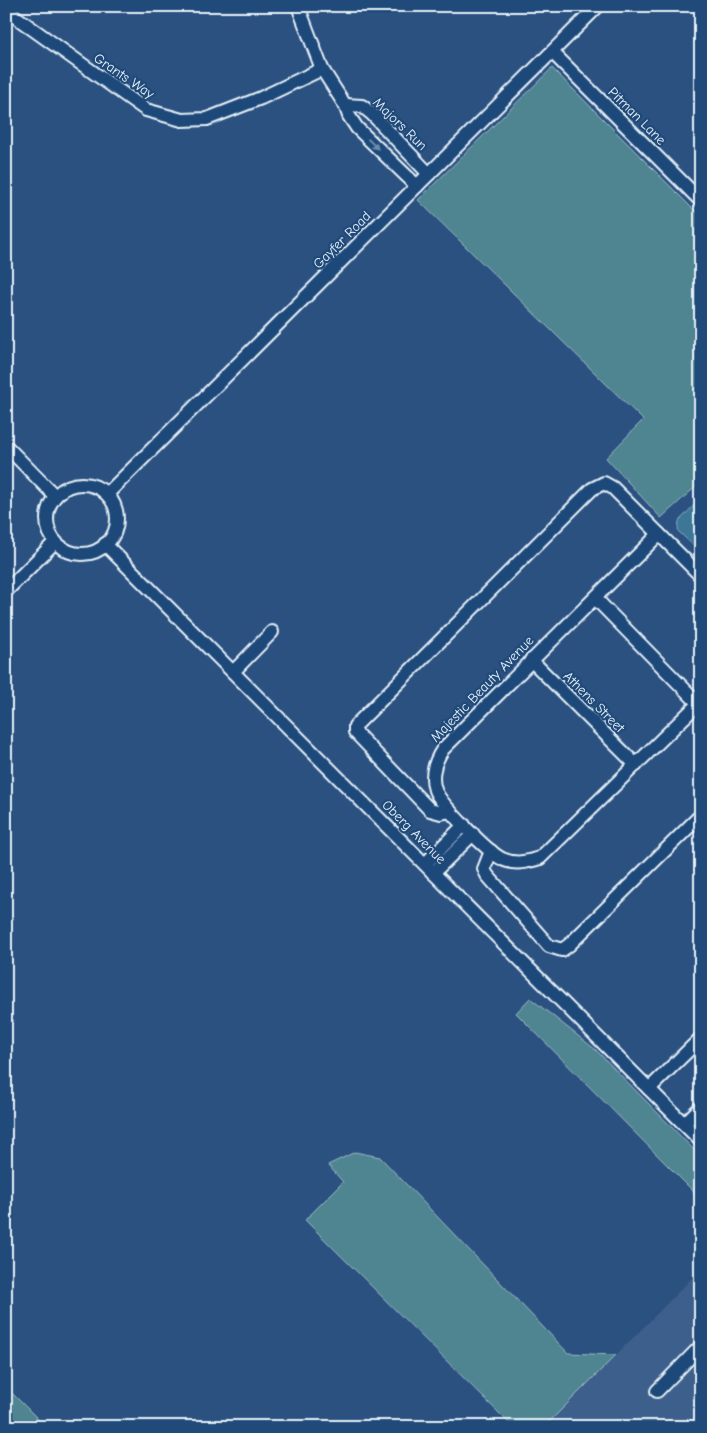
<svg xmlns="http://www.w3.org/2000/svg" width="707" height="1433" font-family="'Comic Neue',sans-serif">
  <rect width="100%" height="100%" fill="#2b5181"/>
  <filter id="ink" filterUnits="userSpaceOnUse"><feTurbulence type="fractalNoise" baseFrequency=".02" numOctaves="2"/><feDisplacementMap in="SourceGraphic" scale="10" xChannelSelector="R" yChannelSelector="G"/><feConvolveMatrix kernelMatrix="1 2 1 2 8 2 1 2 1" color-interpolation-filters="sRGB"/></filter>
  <g filter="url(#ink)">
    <path fill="#3d5e8c" d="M701 1269V1427H544L616 1355Z"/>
    <g fill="#508491" stroke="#9cbac4">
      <path d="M552 68 701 217V482L661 518 606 458 643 420 418 200Z"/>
      <path d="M530 998 596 1050 701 1157V1207L693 1191 516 1013Z"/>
      <path d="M355 1152 380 1157 568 1353 616 1355 544 1427H513L305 1220 343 1182 328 1165Z"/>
      <path d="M6 1387 46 1427H6Z"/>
    </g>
    <path fill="#3e7797" stroke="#82a8be" d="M701 498V553L678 531 679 521Z"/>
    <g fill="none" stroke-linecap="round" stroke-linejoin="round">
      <g stroke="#e8f1f8" stroke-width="16">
        <g id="minor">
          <path d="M298 6 322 69 345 105 349 116 357 128 417 186"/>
          <path d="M6 10 146 110 182 120 207 119 261 98 322 69"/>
          <path d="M552 52 701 201"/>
          <path d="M345 105 362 106 372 114 429 174"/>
          <path d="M6 446 55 496"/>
          <circle cx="82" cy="519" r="35"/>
          <path d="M107 494 598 6"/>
          <path d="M659 534 443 749C435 761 430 775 435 790 440 804 488 852 502 859 515 865 527 862 540 858L701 701"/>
          <path d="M105 544 701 1141"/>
          <path d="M6 591 55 542"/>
          <path d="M595 598 698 703"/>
          <path d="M531 660 636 765"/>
          <path d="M233 672 272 632"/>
          <path d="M450 811 441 813 430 810 355 732V726L592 489 604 483 613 488 701 576"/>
          <path d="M491 851 484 869 487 875 549 946 562 950 569 945 701 815"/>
          <path d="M425 864 464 825"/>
          <path d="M433 873 473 834"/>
          <path d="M649 1089 701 1038"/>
          <path d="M684 1124 701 1107"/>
          <path d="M657 1391 701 1346"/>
        </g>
      </g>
      <use href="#minor" stroke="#1f4a7a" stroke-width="12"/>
    </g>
    <defs><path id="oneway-solid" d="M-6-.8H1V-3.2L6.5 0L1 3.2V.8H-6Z" transform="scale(1.25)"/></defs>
    <use fill="#6f8dac" href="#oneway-solid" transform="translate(373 144) rotate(44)"/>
  </g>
  <g text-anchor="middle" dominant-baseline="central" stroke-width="4.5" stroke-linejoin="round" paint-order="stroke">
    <g font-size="14" fill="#e8f1f8" stroke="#1f4a7a">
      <text transform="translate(124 76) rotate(34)">Grants Way</text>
      <text transform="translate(637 116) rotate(45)">Pitman Lane</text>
      <text transform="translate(400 124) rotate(44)">Majors Run</text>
      <text transform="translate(342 240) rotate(-45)">Gayfer Road</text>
      <text transform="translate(482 689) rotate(-46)">Majestic Beauty Avenue</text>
      <text transform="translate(594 702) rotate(45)">Athens Street</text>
      <text transform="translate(414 832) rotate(45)">Oberg Avenue</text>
    </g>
  </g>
  <rect width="707" height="1433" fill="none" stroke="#1f4a7a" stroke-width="25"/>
  <rect x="12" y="12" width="682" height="1408" fill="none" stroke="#e8f1f8" stroke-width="2" filter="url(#ink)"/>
</svg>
